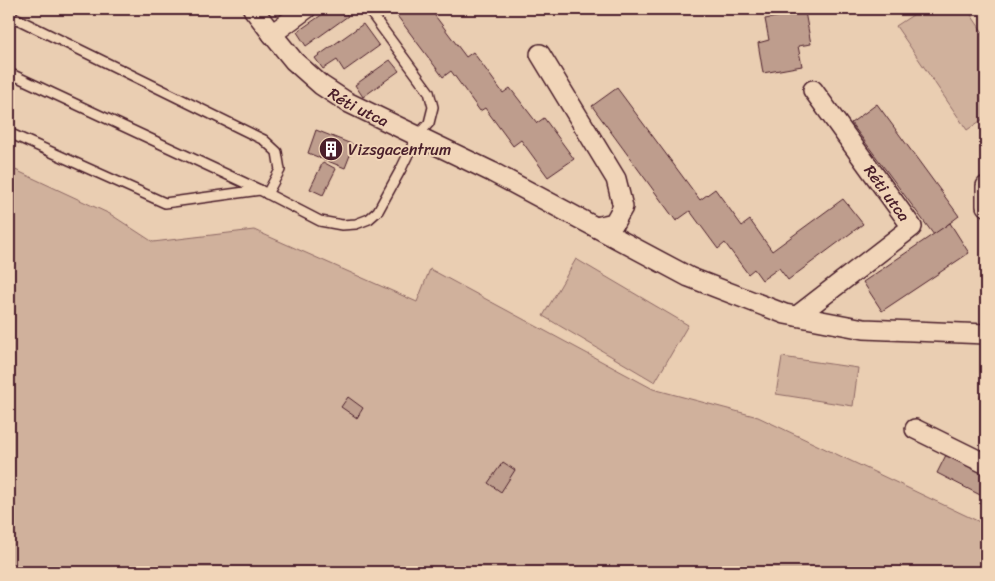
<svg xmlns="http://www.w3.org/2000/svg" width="995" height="581" font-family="Sriracha,sans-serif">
  <rect width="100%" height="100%" fill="#eaceb2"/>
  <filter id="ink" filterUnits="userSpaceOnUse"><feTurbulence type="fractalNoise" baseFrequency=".02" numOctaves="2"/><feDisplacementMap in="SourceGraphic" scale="10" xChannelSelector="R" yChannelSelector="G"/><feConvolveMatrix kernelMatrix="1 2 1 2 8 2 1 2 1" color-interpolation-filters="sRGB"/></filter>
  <g filter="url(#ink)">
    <g fill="#d0b19c" stroke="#8d6864">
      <path d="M922 9H967L986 37V117L967 130 896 26Z"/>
      <path d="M9 167 110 214 153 242 254 230 417 302 430 269 653 389 758 417 986 525V572H9Z"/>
      <path d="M576 259 688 325 655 382 543 316Z"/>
      <path d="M782 357 858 368 853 406 776 394Z"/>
    </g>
    <g fill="#be9d8d" stroke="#4a1f2b">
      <path d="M330 9H343L348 16 306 46 297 32Z"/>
      <path d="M392 9H430L466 57 473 52 503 93 510 88 537 123 544 118 574 159 548 177 521 140 513 146 485 108 480 111 451 71 443 77Z"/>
      <path d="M805 12 811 44 798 46 802 66 763 73 758 43 769 40 765 19Z"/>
      <path d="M363 24 379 46 344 71 337 60 323 69 315 58Z"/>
      <path d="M390 60 399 71 363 97 355 85Z"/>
      <path d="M617 88 700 200 715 189 742 226 750 220 772 251 843 199 863 224 788 280 779 268 762 280 754 269 748 274 725 243 718 249 690 211 676 221 592 106Z"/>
      <path d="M877 104 959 216 934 235 851 123Z"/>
      <path d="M316 130 354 145 345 168 308 153Z"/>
      <path d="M323 162 336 169 323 195 310 189Z"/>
      <path d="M950 223 969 253 882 311 863 282Z"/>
      <rect x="981" y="395" width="5" height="47"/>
      <path d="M348 397 363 408 357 418 341 407Z"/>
      <path d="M946 455 986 475V498L937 473Z"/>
      <path d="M503 462 515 470 501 492 488 483Z"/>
    </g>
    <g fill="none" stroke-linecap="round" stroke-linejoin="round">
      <g stroke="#4a1f2b" stroke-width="12">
        <g id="lane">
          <path d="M9 15 264 140 277 152 280 170 267 194"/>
          <path d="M9 73 260 190 320 221 342 225 356 224 369 219 378 211 401 169 417 136 429 123 433 107 429 92 368 9"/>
          <path d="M9 133 165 203 260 190"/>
        </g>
      </g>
      <g stroke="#4a1f2b" stroke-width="22">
        <g id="street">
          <path id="s1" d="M253 9 272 34 294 61 321 85 347 102 492 172 689 277 785 314 864 329 986 334"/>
          <path d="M272 34 306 9"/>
          <path d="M540 54 616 179 623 207 614 223 596 227"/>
          <path d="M986 186V206"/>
          <path d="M797 316 912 227 813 90"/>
          <path d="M915 429 986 464"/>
        </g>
      </g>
      <use href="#lane" stroke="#f1d5b8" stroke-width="9"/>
      <use href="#street" stroke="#f1d5b8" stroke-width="19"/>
    </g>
  </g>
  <defs>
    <g id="building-disc" transform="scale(1.25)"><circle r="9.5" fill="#4a1f2b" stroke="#f1d5b8"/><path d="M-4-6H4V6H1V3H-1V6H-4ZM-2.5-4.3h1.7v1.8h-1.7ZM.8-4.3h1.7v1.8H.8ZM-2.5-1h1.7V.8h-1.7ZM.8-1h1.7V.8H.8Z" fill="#fff"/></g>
  </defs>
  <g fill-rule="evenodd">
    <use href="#building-disc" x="331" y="149"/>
  </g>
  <g text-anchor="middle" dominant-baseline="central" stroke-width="4" stroke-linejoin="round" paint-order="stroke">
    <g font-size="16" fill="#4a1f2b" stroke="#f1d5b8">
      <text stroke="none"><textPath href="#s1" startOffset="146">Réti utca</textPath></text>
      <text transform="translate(887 193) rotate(54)">Réti utca</text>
    </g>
    <g font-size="16" fill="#4a1f2b" stroke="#f1d5b8" text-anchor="start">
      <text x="348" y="149">Vizsgacentrum</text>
    </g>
  </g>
  <rect width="995" height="581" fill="none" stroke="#f1d5b8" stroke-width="30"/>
  <rect x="15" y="15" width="965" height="551" fill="none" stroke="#4a1f2b" stroke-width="2" filter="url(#ink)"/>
</svg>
